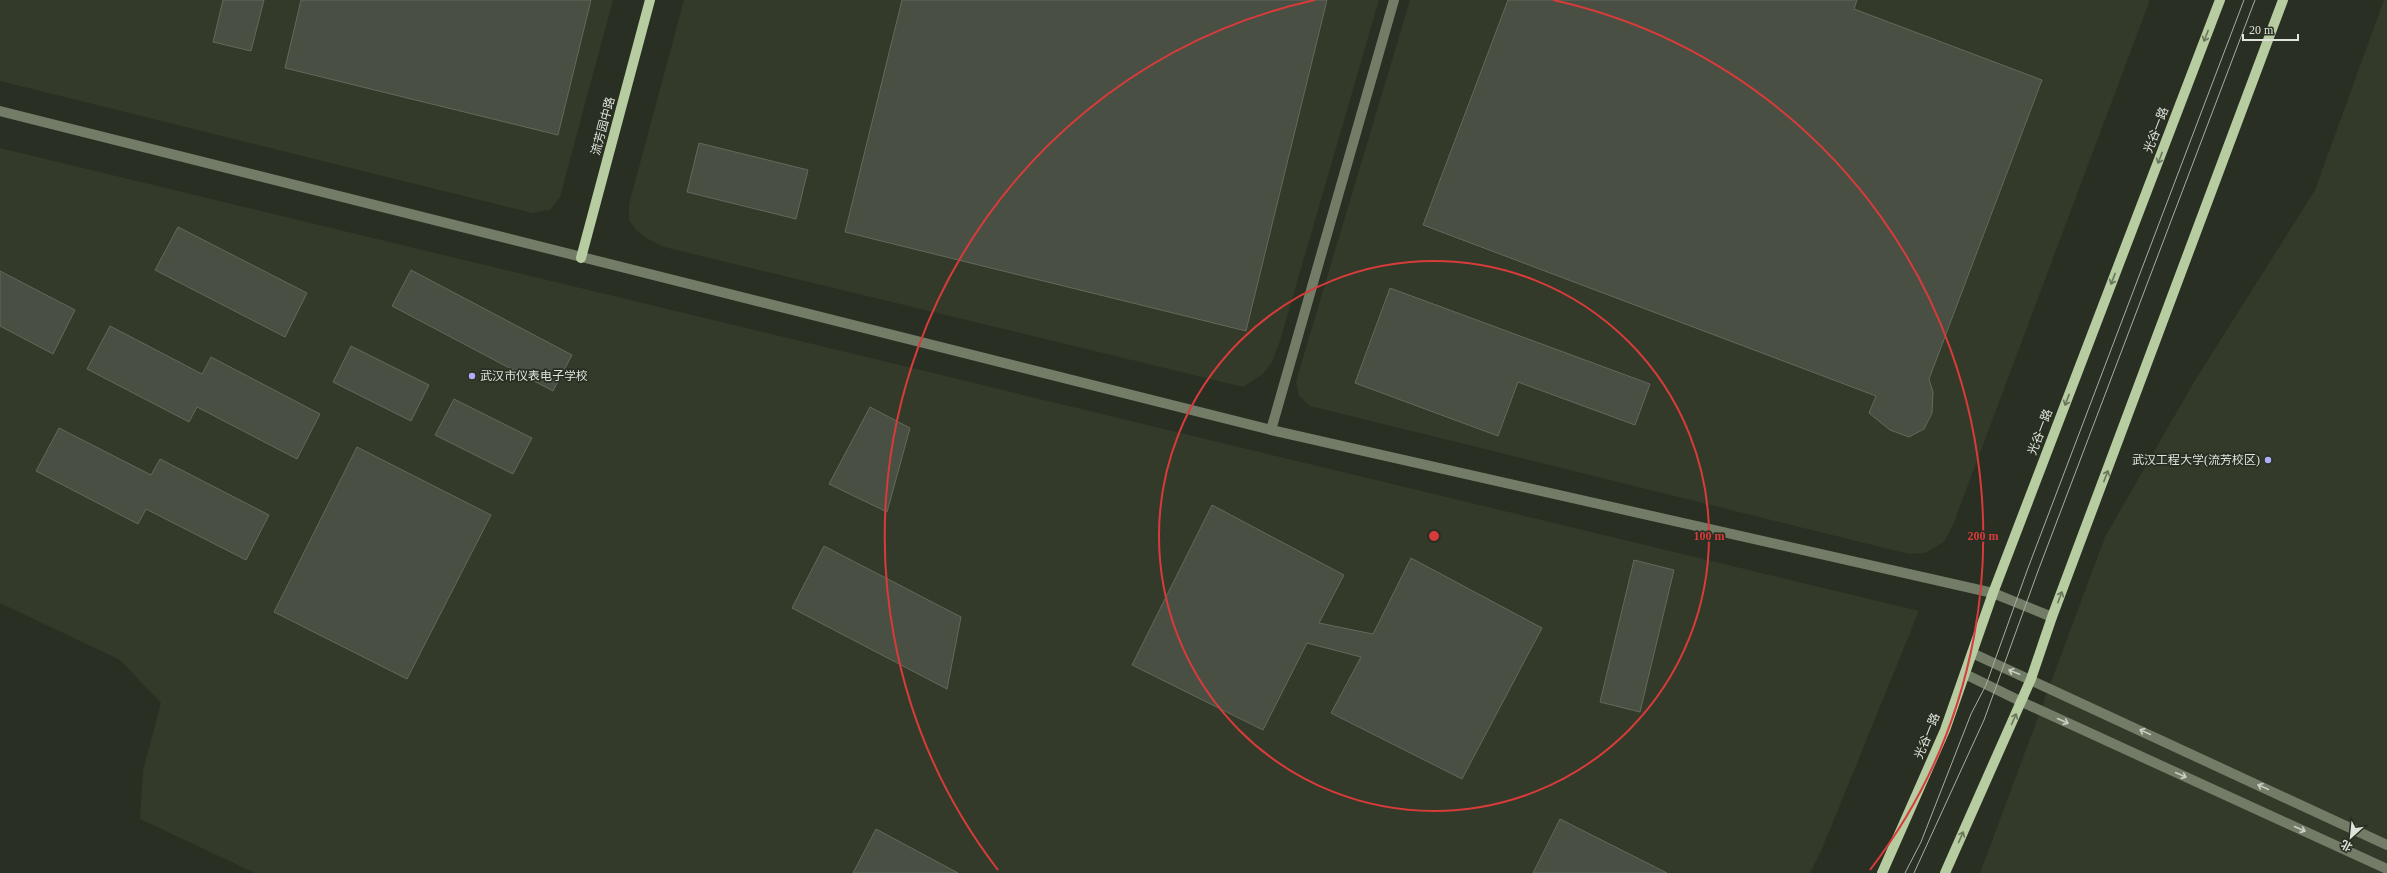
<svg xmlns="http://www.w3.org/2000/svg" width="2387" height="873" font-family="'Times New Roman','Noto Sans SC',serif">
  <rect width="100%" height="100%" fill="#292f22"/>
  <g fill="#333a29">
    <path d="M0 0H613L560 197 550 210 532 213 0 81Z"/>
    <path d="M684 0H1379L1280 341 1272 362 1263 374 1243 387 664 247 646 238 636 230 629 220V204Z"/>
    <path d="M1410 0H2150L1953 525 1944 542 1925 553 1909 554 1310 406 1299 396 1296 381Z"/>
    <path d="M2384 0H2387V873H1980L2105 537 2194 382 2315 190Z"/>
    <path d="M0 148 1919 611 1822 849 1810 873H255L140 819 143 770 161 703 120 660 0 603Z"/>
  </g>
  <g fill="#494f42" stroke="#636a5c">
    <path d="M223 0H264L251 51 213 42Z"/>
    <path d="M301 0H591L558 135 285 68Z"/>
    <path d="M902 0H1327L1246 331 845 232Z"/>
    <path d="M1508 0H1857L1854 9 2042 80 1929 379 1933 392 1932 413 1924 429 1909 437 1890 430 1869 413 1876 396 1423 225Z"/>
    <path d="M699 143 808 170 796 219 687 192Z"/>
    <path d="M178 227 307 293 285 337 155 270Z"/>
    <path d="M411 270 572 355 553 391 392 306Z"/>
    <path d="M0 271 75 310 53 354 0 326Z"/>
    <path d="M1390 288 1650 384 1635 425 1518 382 1498 436 1355 383Z"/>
    <path d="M110 326 202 374 211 357 320 414 297 459 197 407 189 422 87 369Z"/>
    <path d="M351 346 429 385 411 421 333 382Z"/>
    <path d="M454 399 532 438 513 474 435 435Z"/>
    <path d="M870 407 910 428 887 512 829 484Z"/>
    <path d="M59 428 151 475 160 459 269 515 246 560 146 509 138 524 36 471Z"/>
    <path d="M357 447 491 515 407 679 274 612Z"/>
    <path d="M1212 505 1344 575 1319 623 1373 634 1411 558 1542 628 1462 779 1331 713 1361 657 1307 643 1263 730 1132 665Z"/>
    <path d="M824 546 961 617 947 689 792 608Z"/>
    <path d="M1634 560 1674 570 1640 712 1600 702Z"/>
    <path d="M1560 819 1667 873H1533Z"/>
    <path d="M876 829 958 873H853Z"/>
  </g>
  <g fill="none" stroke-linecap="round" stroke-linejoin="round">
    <g stroke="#727c67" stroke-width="10">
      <path d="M0 111 1271 430 1993 593 2052 617"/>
      <path d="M1271 430 1394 0"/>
      <path d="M1972 653 2387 845"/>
      <path d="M1965 674 2022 702 2387 869"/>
    </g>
    <g stroke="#b7cca0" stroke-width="10">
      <path d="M581 258 650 0"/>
      <path d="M1882 873 1945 730 1993 593 2220 0"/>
      <path d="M1945 873 2031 679 2052 617 2283 0"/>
    </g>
    <g stroke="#a8ada3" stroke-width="1">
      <path d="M1905 873 1921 842 1971 714 1986 685 2028 568 2244 0"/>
      <path d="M1914 873 1984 720 2038 571 2255 0"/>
    </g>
  </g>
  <defs><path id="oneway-shaft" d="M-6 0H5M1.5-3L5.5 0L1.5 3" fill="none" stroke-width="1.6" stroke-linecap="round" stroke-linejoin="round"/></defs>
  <g stroke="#69765b">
    <use href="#oneway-shaft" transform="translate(2206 36) rotate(111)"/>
    <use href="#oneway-shaft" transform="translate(2160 158) rotate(111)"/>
    <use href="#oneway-shaft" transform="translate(2113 279) rotate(111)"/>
    <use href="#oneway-shaft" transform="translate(2067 400) rotate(111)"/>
    <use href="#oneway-shaft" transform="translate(2106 476) rotate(-69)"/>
    <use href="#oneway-shaft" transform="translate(2060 597) rotate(-69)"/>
    <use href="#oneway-shaft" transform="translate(2014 719) rotate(-66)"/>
    <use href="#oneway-shaft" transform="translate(1961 837) rotate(-66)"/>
  </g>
  <g stroke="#c9cec4">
    <use href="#oneway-shaft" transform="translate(2014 672) rotate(-158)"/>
    <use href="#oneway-shaft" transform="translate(2063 721) rotate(24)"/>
    <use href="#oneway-shaft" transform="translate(2145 732) rotate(-155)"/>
    <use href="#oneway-shaft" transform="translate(2181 775) rotate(24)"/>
    <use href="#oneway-shaft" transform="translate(2263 787) rotate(-155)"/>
    <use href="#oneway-shaft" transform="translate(2300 829) rotate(24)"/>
  </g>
  <g fill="none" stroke="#d73b3a" stroke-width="2">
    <circle cx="1434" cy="536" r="275"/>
    <path d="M998 870A549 549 0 0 1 1315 0M1553 0A549 549 0 0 1 1870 870"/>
  </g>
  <g fill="#b0aefa" stroke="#292f22" stroke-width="1.5">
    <circle cx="472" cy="376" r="4"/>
    <circle cx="2268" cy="460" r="4"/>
  </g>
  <g text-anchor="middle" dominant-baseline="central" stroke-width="3.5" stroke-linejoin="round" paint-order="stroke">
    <g font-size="12" fill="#dfe3db" stroke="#292f22">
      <text transform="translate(603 126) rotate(-75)">流芳园中路</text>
      <text transform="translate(2156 130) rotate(-69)">光谷一路</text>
      <text transform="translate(2040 432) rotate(-69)">光谷一路</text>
      <text transform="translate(1927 736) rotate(-68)">光谷一路</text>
    </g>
    <g font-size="12" fill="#dfe3db" stroke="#292f22" text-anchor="start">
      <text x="480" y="376">武汉市仪表电子学校</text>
      <text x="2260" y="460" text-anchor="end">武汉工程大学(流芳校区)</text>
    </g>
  </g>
  <circle cx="1434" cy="536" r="6" fill="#d73b3a" stroke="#292f22" stroke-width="2"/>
  <g font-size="12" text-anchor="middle" font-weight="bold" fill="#d73b3a" stroke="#292f22" stroke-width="3.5" stroke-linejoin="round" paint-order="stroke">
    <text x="1709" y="540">100 m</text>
    <text x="1983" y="540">200 m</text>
  </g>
  <g transform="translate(2351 837) rotate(207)" stroke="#292f22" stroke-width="3" paint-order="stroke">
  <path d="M0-3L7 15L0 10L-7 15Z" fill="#dfe3db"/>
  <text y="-6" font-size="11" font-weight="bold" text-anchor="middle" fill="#dfe3db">北</text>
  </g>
  <path d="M2243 34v6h55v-6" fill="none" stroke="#dfe3db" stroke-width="2"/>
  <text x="2249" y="34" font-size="12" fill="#dfe3db" stroke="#292f22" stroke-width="3" paint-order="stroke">20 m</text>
</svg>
